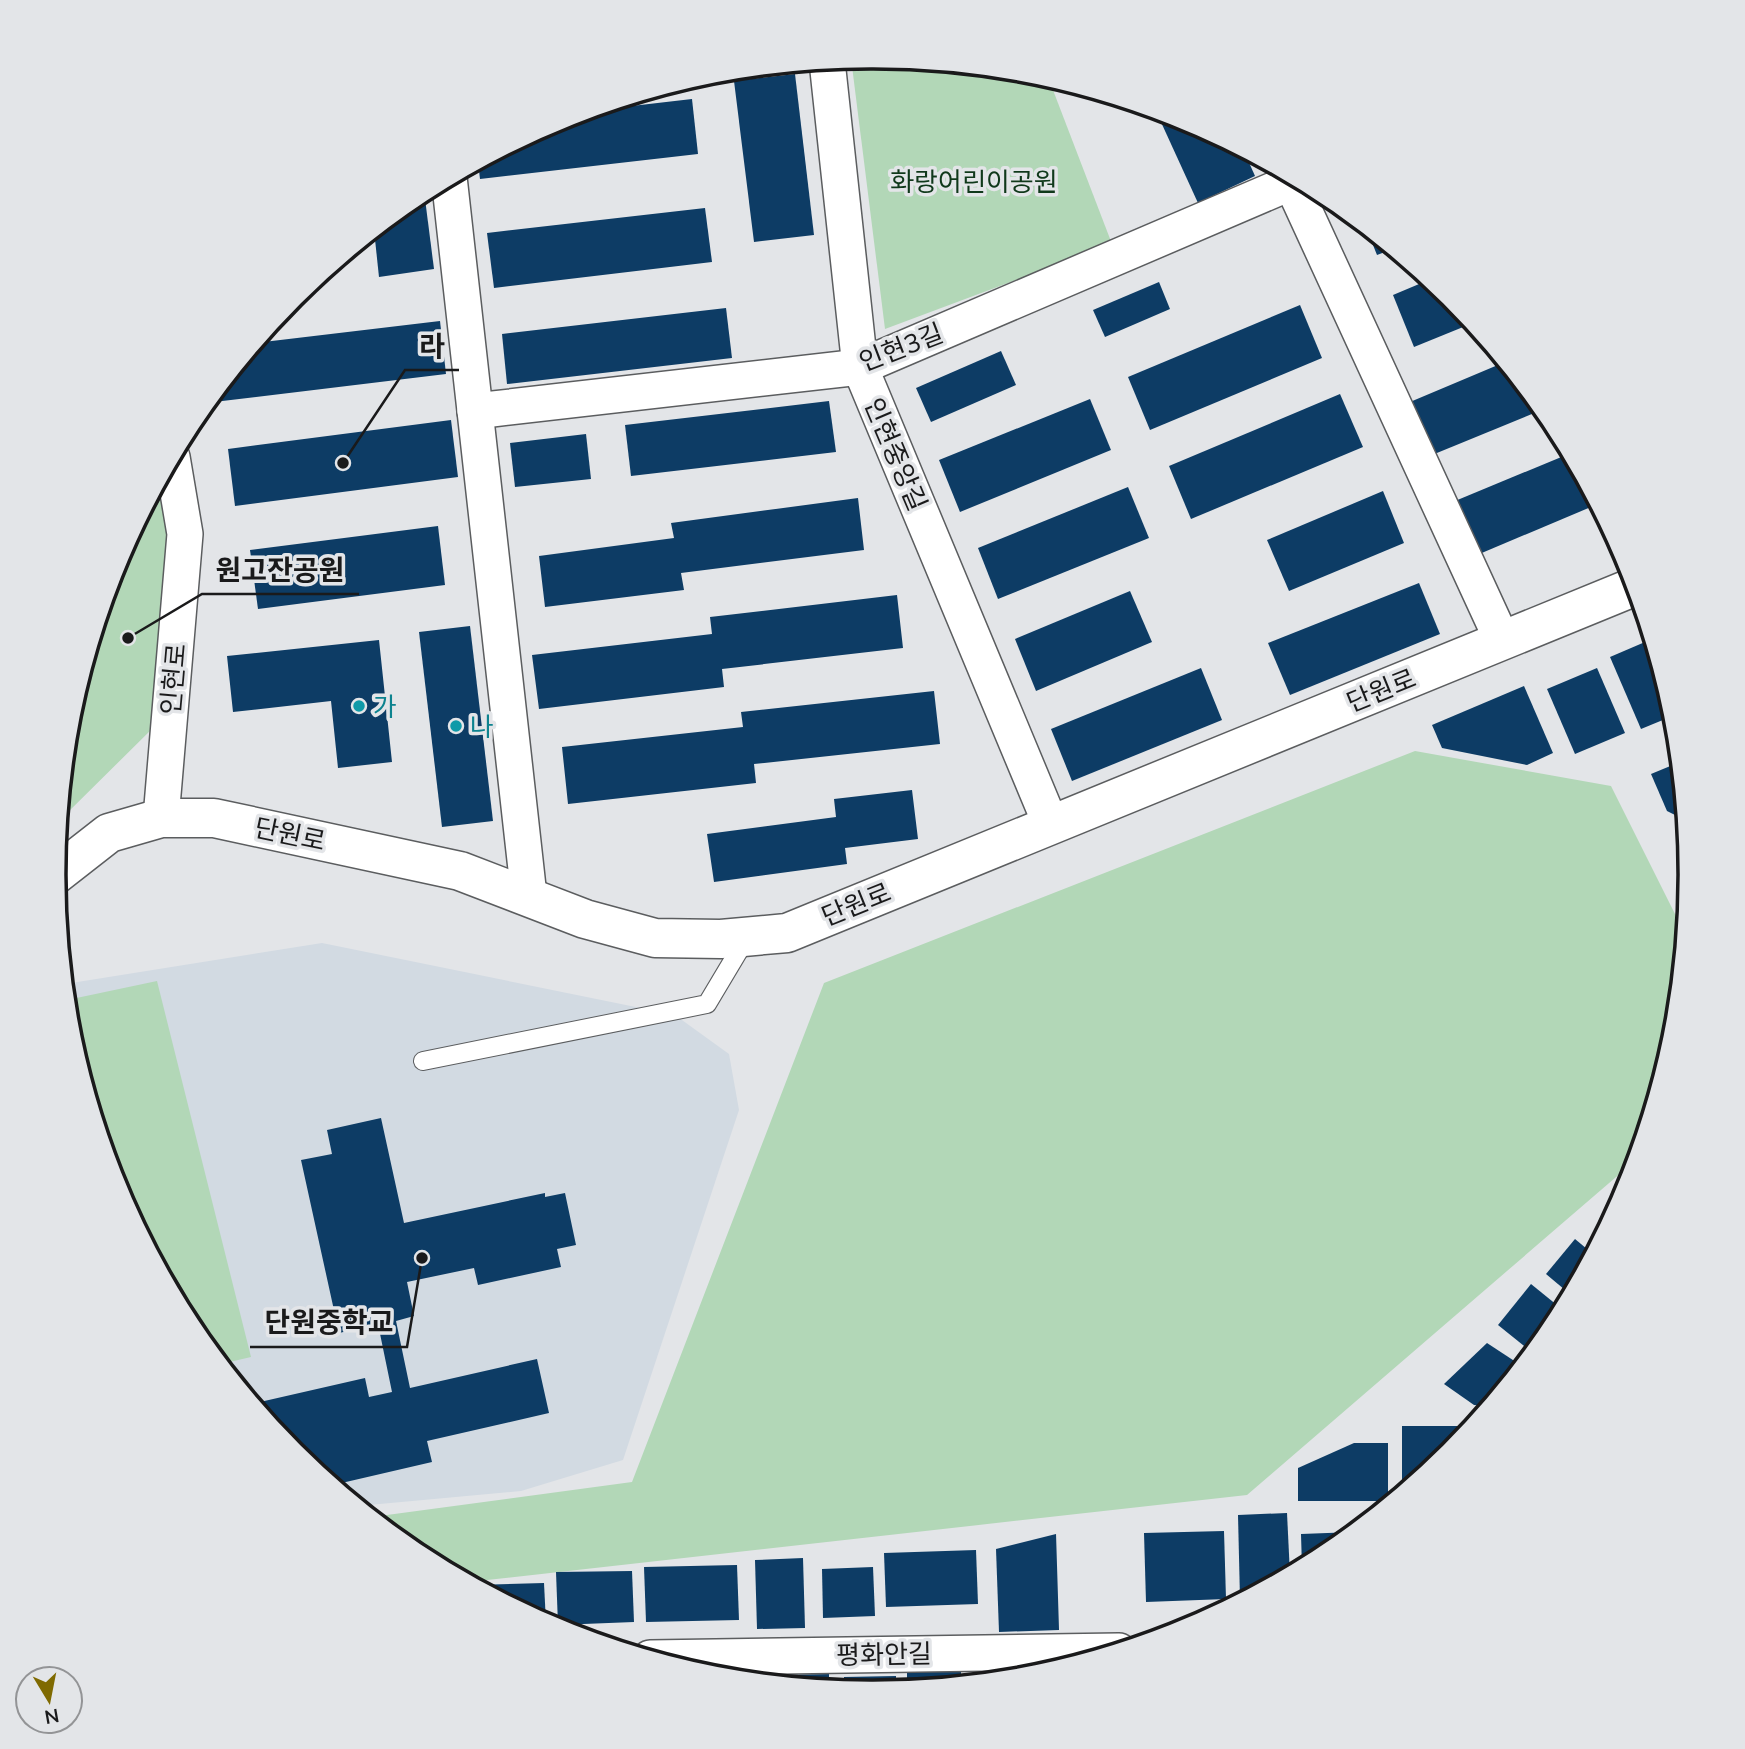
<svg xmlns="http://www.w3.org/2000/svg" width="1745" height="1749" font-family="Mulish,'Noto Sans KR',sans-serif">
  <rect width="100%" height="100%" fill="#e3e5e8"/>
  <path fill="#d2dae2" d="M322 943 675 1015 729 1054 739 1110 623 1460 521 1491 358 1506 294 1453 192 1329 116 1187 70 1034 65 984Z"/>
  <g fill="#b2d7b7">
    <path d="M873 56 1033 72 1048 77 1112 244 885 329 851 58Z"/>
    <path d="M176 451 177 467 165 560 159 722 60 820 70 714 117 561Z"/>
    <path d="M1415 751 1611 786 1685 934 1675 1035 1637 1159 1247 1495 469 1582 418 1555 372 1517 632 1482 824 983Z"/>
    <path d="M157 981 251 1357 221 1364 192 1329 116 1187 70 1034 67 1000Z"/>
  </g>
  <g fill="#0d3c65">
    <path d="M795 74 814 235 754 242 734 81Z"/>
    <path d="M692 99 698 154 480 179 478 162 560 118 580 112Z"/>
    <path d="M1155 109 1186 119 1243 149 1255 176 1198 203Z"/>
    <path d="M424 191 434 269 379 277 374 230Z"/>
    <path d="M705 208 712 262 494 288 487 233Z"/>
    <path d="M1365 225 1393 249 1377 255Z"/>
    <path d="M325 271 326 281 310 283Z"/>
    <path d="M1431 279 1451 296 1473 323 1414 347 1393 295Z"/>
    <path d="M1159 282 1170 309 1105 337 1093 310Z"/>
    <path d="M1300 305 1322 358 1150 430 1128 377Z"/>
    <path d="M726 308 732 358 507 384 502 334Z"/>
    <path d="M440 321 446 374 214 402 213 395 255 343Z"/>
    <path d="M1001 351 1016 385 931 422 916 388Z"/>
    <path d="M1505 362 1544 409 1432 455 1410 402Z"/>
    <path d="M1340 394 1363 447 1191 519 1169 466Z"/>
    <path d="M1090 399 1111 450 960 512 939 460Z"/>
    <path d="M829 401 836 452 631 476 625 425Z"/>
    <path d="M451 420 458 477 235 506 228 449Z"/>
    <path d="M586 434 591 479 515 487 510 443Z"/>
    <path d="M1571 453 1598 504 1477 555 1455 501Z"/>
    <path d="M1128 487 1149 538 998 599 978 548Z"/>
    <path d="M1383 491 1404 543 1289 591 1267 540Z"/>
    <path d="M858 498 864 550 681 573 684 590 545 607 539 556 674 538 671 523Z"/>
    <path d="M438 526 445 585 258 609 250 550Z"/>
    <path d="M1419 583 1440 634 1290 695 1268 643Z"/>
    <path d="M1130 591 1152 642 1036 691 1015 639Z"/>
    <path d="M897 595 903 648 722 669 724 687 539 709 532 655 712 634 710 617Z"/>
    <path d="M470 626 493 821 442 827 419 632Z"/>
    <path d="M1652 639 1675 715 1641 729 1610 657Z"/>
    <path d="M379 640 392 762 338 768 331 701 233 712 227 656Z"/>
    <path d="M1201 668 1222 720 1072 781 1051 729Z"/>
    <path d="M1597 668 1625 733 1575 754 1547 689Z"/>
    <path d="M1524 686 1553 753 1527 765 1442 748 1432 725Z"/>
    <path d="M934 691 940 744 754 764 756 783 568 804 562 747 743 727 741 712Z"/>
    <path d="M1680 762 1685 815V820L1667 811 1651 774Z"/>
    <path d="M912 790 918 839 845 848 847 864 714 882 707 834 836 817 834 799Z"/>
    <path d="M381 1118 404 1223 545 1193V1197L565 1193 576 1245 557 1249 561 1267 478 1285 474 1268 407 1282 414 1316 396 1321 410 1388 537 1359 549 1413 427 1441 432 1462 333 1485 294 1453 262 1415 260 1402 365 1378 369 1397 392 1392 378 1324 339 1333 301 1160 332 1154 327 1130Z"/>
    <path d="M1575 1239 1593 1254 1571 1295 1546 1274Z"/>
    <path d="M1531 1284 1563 1310 1553 1329 1533 1353 1498 1325Z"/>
    <path d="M1487 1343 1522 1366 1489 1406 1474 1405 1444 1384Z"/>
    <path d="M1402 1426H1474L1451 1453 1402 1494Z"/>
    <path d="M1354 1443H1388V1501H1298V1468Z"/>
    <path d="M1287 1513 1290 1575 1245 1599H1240L1238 1515Z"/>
    <path d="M1224 1531 1226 1599 1146 1602 1144 1533Z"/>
    <path d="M1354 1532 1327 1555 1302 1568 1301 1534Z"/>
    <path d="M1056 1534 1059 1630 999 1632 996 1549Z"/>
    <path d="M976 1550 978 1604 886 1607 884 1553Z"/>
    <path d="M803 1558 805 1628 757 1629 755 1560Z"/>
    <path d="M737 1565 739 1620 646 1622 644 1567Z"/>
    <path d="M873 1567 875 1616 823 1618 822 1569Z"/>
    <path d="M632 1571 634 1622 558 1625 556 1572Z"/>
    <path d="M544 1583 546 1623 474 1585Z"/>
    <path d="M974 1669H998L1013 1679 974 1683Z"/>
    <path d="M907 1671H961V1684L907 1689Z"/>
    <path d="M829 1674V1688L772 1683V1675Z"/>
    <path d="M766 1675V1682L719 1678V1676Z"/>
    <path d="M896 1676V1690L872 1693 844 1690V1677Z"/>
  </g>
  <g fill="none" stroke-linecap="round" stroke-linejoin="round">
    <g stroke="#5b5d5f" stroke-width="20">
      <path id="lane" d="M423 1061 707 1004 747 937"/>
    </g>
    <g stroke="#5b5d5f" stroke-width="38">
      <g id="street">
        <path d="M827 61 860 367 1051 825"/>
        <path d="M1287 173 1502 640"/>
        <path d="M449 177 529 896"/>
        <path d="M475 411 860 367 1299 179"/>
        <path d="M161 818 185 534 172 457"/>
        <path d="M650 1658 1119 1651"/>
      </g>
    </g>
    <g stroke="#5b5d5f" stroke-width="41">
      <path id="secondary" d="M54 876 109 833 161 818H214L460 871 585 919 655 938 721 939 787 933 1636 586"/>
    </g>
    <use href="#lane" stroke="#fff" stroke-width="18"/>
    <use href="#street" stroke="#fff" stroke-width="35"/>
    <use href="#secondary" stroke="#fff" stroke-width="38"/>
  </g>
  <g fill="#0f9aa8" stroke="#e3e5e8" stroke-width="2.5">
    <circle cx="359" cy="706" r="7"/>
    <circle cx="456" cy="726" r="7"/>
  </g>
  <g text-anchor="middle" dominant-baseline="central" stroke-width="7" stroke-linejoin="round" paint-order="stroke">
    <g font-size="26" fill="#10391b" stroke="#e3e5e8">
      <text x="974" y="181">화랑어린이공원</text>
    </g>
    <g font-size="26" fill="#1a1a1b" stroke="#e3e5e8">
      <text transform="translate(901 347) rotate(-21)">인현3길</text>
      <text transform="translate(896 454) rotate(67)">인현중앙길</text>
      <text transform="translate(173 679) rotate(-85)">인현로</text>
      <text transform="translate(1381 690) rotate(-22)">단원로</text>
      <text transform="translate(290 834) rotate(12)">단원로</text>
      <text transform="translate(856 904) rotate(-22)">단원로</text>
      <text transform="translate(884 1654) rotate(-1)">평화안길</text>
    </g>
    <g font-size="26" fill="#0d838f" stroke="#e3e5e8" text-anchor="start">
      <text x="373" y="706">가</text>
      <text x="470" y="726">나</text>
    </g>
  </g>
  <path d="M0 0H1745V1749H0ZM871 69H873A805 805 0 0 1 1678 874V875A805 805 0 0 1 873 1680H871A805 805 0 0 1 66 875V874A805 805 0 0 1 871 69Z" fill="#e3e5e8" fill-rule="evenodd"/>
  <path fill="none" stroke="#1a1a1b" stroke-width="3.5" d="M871 69H873A805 805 0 0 1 1678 874V875A805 805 0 0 1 873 1680H871A805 805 0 0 1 66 875V874A805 805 0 0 1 871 69Z"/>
  <path fill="none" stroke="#1a1a1b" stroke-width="2.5" d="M343 463L405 370H459M128 638L202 594H359M422 1258L407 1347H250"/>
  <g fill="#1a1a1b" stroke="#e3e5e8" stroke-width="2.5">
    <circle cx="343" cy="463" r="7"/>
    <circle cx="128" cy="638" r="7"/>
    <circle cx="422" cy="1258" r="7"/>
  </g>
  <g font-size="28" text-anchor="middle" font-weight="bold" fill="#1a1a1b" stroke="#e3e5e8" stroke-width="7" stroke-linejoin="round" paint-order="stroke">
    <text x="432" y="356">라</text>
    <text x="280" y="580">원고잔공원</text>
    <text x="329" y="1332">단원중학교</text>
  </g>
  <g transform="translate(49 1700) rotate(170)"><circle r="33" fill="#e3e5e8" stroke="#939496" stroke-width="2"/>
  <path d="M0-5L12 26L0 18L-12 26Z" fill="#7f6a01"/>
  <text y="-10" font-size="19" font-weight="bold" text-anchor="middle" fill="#1a1a1b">N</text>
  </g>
</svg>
